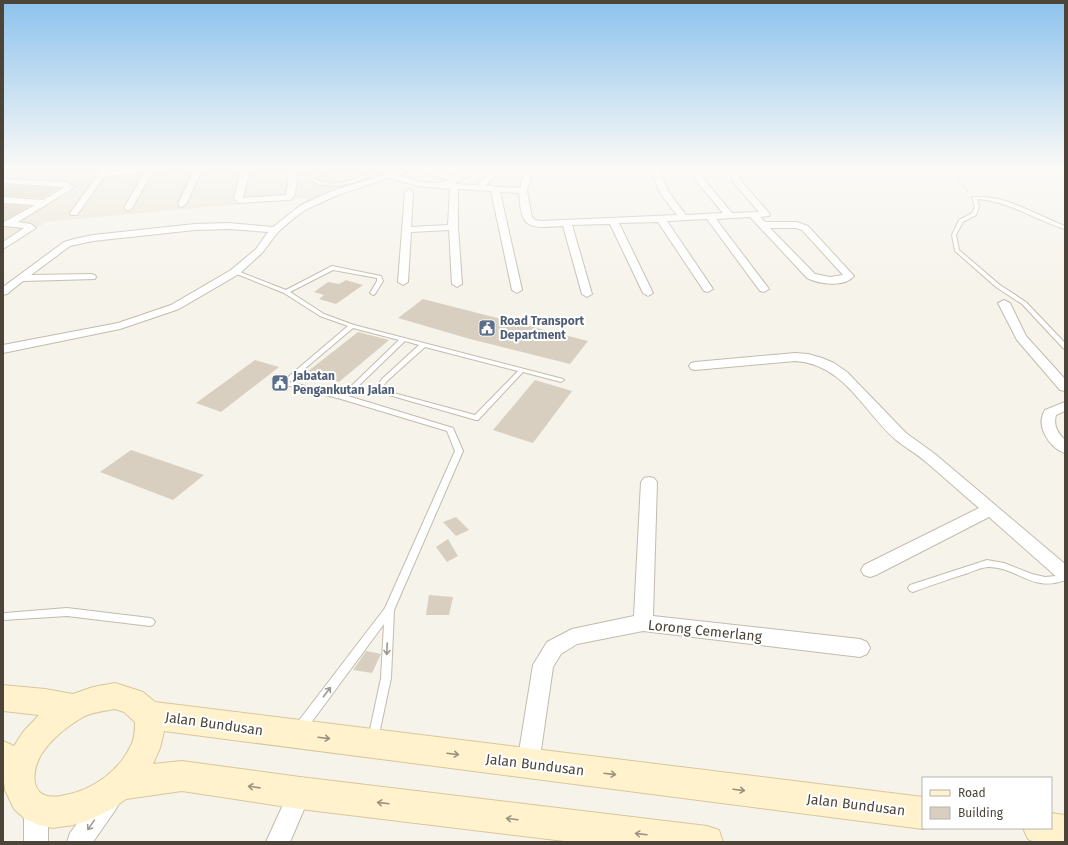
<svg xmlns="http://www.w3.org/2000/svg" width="1068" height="845" font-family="'Fira Sans',sans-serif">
  <rect width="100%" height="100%" fill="#f6f3eb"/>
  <path fill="#ebe5d9" d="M3 168H412L304 207 306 198 46 222 3 250Z"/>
  <g fill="#d9cfc0">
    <path d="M3 184 60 188 43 198 3 196Z"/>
    <path d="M3 204 29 206 3 221Z"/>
    <path d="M346 280 363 285 336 304 319 299 324 295 314 292 328 282 339 284Z"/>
    <path d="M423 299 588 341 570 364 470 339 398 318Z"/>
    <path d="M358 332 389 340 339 382 307 372Z"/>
    <path d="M255 360 279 367 221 412 196 403Z"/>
    <path d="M535 380 572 391 533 443 493 430Z"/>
    <path d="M131 450 204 475 173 500 100 472Z"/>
    <path d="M456 517 469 530 456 536 443 522Z"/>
    <path d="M448 539 458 556 447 562 436 547Z"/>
    <path d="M429 595 453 597 449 615H426Z"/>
    <path d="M366 651 381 654 372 673 353 670Z"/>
  </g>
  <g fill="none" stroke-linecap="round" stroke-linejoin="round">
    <g stroke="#c3bbad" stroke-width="2">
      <g id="service">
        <path d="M324 168H330L314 176 315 179C337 190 359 178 380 168H385C366 180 331 194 311 180V174Z"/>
        <path d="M972 197C1005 194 1036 215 1065 226V229C1035 220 1009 201 977 199L979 207 976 215 963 222 956 235 959 250 1000 285 1026 302 1065 343V349L1063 348 1022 304 996 287 955 251 952 235 959 220 972 213 975 207Z"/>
        <path d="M332 266 381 276 383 281 375 294 373 295 370 293 377 281V278L333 270 290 292 324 314 354 325 563 379 564 380 561 382 523 372 478 420H476L382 393 378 389V385L382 379 419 345 405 341 348 396 453 428 463 451 394 610 391 678 378 739 377 743 373 744 369 743 368 739 381 678 384 624 305 731 301 732 297 731 296 727 297 723 385 608 455 451 447 431 341 399 282 384 281 383 348 326 320 316 284 293 232 272 233 271H237L286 290ZM353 328 399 340 342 395 289 382ZM425 347 518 371 475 415 386 391 384 389V385L387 381Z"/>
        <path d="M987 560 1004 563 1032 574 1045 577 1056 576 1065 572V580C1034 593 1016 567 989 567 982 567 974 571 968 573 950 579 931 585 913 592L910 591 908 588 910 585Z"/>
        <path d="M67 608 150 618 153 619 155 622 153 625 150 626 67 616 3 620V614L5 613Z"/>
      </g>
    </g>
    <g stroke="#c3bbad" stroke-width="2">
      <g id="minor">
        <path d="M103 168H111L109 171 148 168H186L182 170 152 173 132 208 128 211 124 208 144 173 105 176 77 215H71L70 213Z"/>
        <path d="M195 168H203L186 204 182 207 179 206 178 204Z"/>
        <path d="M242 168H250L243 198 286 195 290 168H298L295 194 292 199 289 200 238 203 234 198Z"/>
        <path d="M404 168H425L456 176 473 168H483L454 184 478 185 493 168H501L486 186 520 188 525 168H533L527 191 532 217 535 220 541 221 677 215C666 201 653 187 653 168H661C662 187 675 200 686 215L723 213 698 183 695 177 696 168H704L703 177 706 182 732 213 759 212 733 182 731 168H739L741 181 770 214 769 216 760 217 765 222H797L808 226 854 276C844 288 819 284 807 278L750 217 716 219 769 289 764 292 760 291 707 219 667 221 713 289 708 292 704 291 658 222 619 223 653 293 648 296 643 293 610 224 572 225 592 294 587 297 582 294 563 226C552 226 530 231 524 219 520 212 520 201 519 193L500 192 522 290 517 293 512 290 491 191 458 189V227L462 284 457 287 452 284 449 230 411 232 408 282 403 285 398 282 405 192 409 189 413 192 411 227 448 225 450 189 418 186 389 178 338 195 307 209 294 218 278 232 262 253 239 274 179 309 120 329 3 353V345L118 323 171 305 231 270 256 249 268 232 229 229 195 230 93 241 70 246 31 275 91 274 95 275 96 277 95 279 23 281 7 294 3 295V287L64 242 74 239 93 235 195 224 229 223 273 227 301 205 332 191ZM414 170 449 180C434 187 414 180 397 175ZM770 228H796L802 230 843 275 830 277 815 274Z"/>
        <path d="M3 179 67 182 75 187 18 222 31 224 36 228 3 249V242L24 228 4 226V222L35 205 3 203V197L43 200 65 187 3 183Z"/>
        <path d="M1004 300 1010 303 1026 336 1065 379V391L1060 390 1017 340 998 303Z"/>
        <path d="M795 353 808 354 822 358 834 363 847 372 906 433 935 454 1065 564V581L1059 579 989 517 876 575 870 577 864 575 861 570 864 565 979 508C961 493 944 477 926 462 917 454 906 448 896 440 863 411 844 364 795 361L695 370 691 369 689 366 691 363 695 362Z"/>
        <path d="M1065 402V411L1056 415C1053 426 1058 433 1065 440V453C1049 448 1035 425 1045 410Z"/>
        <path d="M649 477 654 478 657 482 653 616 860 639 867 642 870 648 867 654 860 657 643 631 577 644 561 654 553 667 539 764 536 772 528 775 520 772 517 764 533 665 547 642 572 629 634 616 641 482 644 478Z"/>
        <path d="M300 782 308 785 311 793 290 842H266L292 785Z"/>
        <path d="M108 789 116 793 120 801 116 809 93 842H67L70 833 100 793Z"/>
        <path d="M36 796 44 800 48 808V842H24V808L28 800Z"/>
      </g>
    </g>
    <g stroke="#d8c799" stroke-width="2">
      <g id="secondary">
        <path d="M115 683 143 692 155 702 923 797V828H925L923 829 164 731 160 748 153 764 182 761 300 777 707 826 719 830 723 842H573L300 809 182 791 126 799 112 809 87 821 73 825 53 828 39 825 25 819 14 809 5 790 3 773V741L14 746 23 732 39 715 3 711V685L45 689 73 694 93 687ZM115 709 124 712 135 722C135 729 135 736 132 743 121 770 93 790 65 795 58 797 50 797 44 795 39 793 36 787 35 783 30 755 61 730 83 717 92 712 104 711 115 709Z"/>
        <path d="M1051 813 1065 815V842H1034L1028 839 1023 828H1051Z"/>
      </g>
    </g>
    <path stroke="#c5b79d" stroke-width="1.5" stroke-dasharray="1.5 1.5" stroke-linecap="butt" d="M948 168 968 192"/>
    <use href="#service" fill="#fff" fill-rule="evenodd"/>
    <use href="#minor" fill="#fff" fill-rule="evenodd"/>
    <use href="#secondary" fill="#fff2cd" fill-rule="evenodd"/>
  </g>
  <defs><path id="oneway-shaft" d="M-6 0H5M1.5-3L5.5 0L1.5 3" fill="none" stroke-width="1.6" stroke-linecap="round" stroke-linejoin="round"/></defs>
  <g stroke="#9d9892">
    <use href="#oneway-shaft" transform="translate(387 649) rotate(92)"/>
    <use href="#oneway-shaft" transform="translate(327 692) rotate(-53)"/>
    <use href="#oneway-shaft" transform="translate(91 825) rotate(125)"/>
  </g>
  <g stroke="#9d927b">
    <use href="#oneway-shaft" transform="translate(324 738) rotate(7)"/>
    <use href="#oneway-shaft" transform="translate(453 754) rotate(7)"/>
    <use href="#oneway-shaft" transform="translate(610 774) rotate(7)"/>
    <use href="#oneway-shaft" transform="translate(254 787) rotate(-172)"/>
    <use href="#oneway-shaft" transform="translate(739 790) rotate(7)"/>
    <use href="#oneway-shaft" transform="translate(383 803) rotate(-173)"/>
    <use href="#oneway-shaft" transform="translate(512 819) rotate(-173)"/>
    <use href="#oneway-shaft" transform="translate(641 834) rotate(-173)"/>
  </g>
  <linearGradient id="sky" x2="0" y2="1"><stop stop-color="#8dc2ed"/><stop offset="0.59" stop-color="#fbfaf6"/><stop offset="1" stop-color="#fbfaf6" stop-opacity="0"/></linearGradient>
  <rect width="1068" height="286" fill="url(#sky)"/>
  <defs>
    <g id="civic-square" transform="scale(0.9)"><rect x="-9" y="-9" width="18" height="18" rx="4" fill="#5c6f8a" stroke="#fff"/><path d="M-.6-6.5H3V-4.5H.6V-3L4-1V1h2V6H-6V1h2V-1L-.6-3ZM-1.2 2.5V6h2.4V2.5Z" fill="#fff"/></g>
  </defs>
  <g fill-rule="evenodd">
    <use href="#civic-square" x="487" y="328"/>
    <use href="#civic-square" x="280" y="383"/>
  </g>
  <g text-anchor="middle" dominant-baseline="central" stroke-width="4" stroke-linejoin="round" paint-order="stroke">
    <g font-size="12" font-weight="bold" fill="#4e5e75" stroke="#fff" text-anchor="start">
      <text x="500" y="321">Road Transport<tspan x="500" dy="14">Department</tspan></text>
      <text x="293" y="376">Jabatan<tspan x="293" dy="14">Pengankutan Jalan</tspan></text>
    </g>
    <g font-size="14" fill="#4c4438" stroke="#fff">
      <text transform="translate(705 631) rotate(6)">Lorong Cemerlang</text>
      <text transform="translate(214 724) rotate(8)">Jalan Bundusan</text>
      <text transform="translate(535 765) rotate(7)">Jalan Bundusan</text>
      <text transform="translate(856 805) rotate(7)">Jalan Bundusan</text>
    </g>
  </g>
  <rect width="1068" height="845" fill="none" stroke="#4c4438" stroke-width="8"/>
  <rect x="922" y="777" width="130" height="52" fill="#ffffff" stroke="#b7b4af"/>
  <rect x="930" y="790" width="20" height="6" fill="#fff2cd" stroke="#b7b4af"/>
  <text x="958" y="797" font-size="12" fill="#4c4438">Road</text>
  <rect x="930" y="807" width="20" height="12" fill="#d9cfc0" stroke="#b7b4af"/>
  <text x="958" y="817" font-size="12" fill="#4c4438">Building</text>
</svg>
